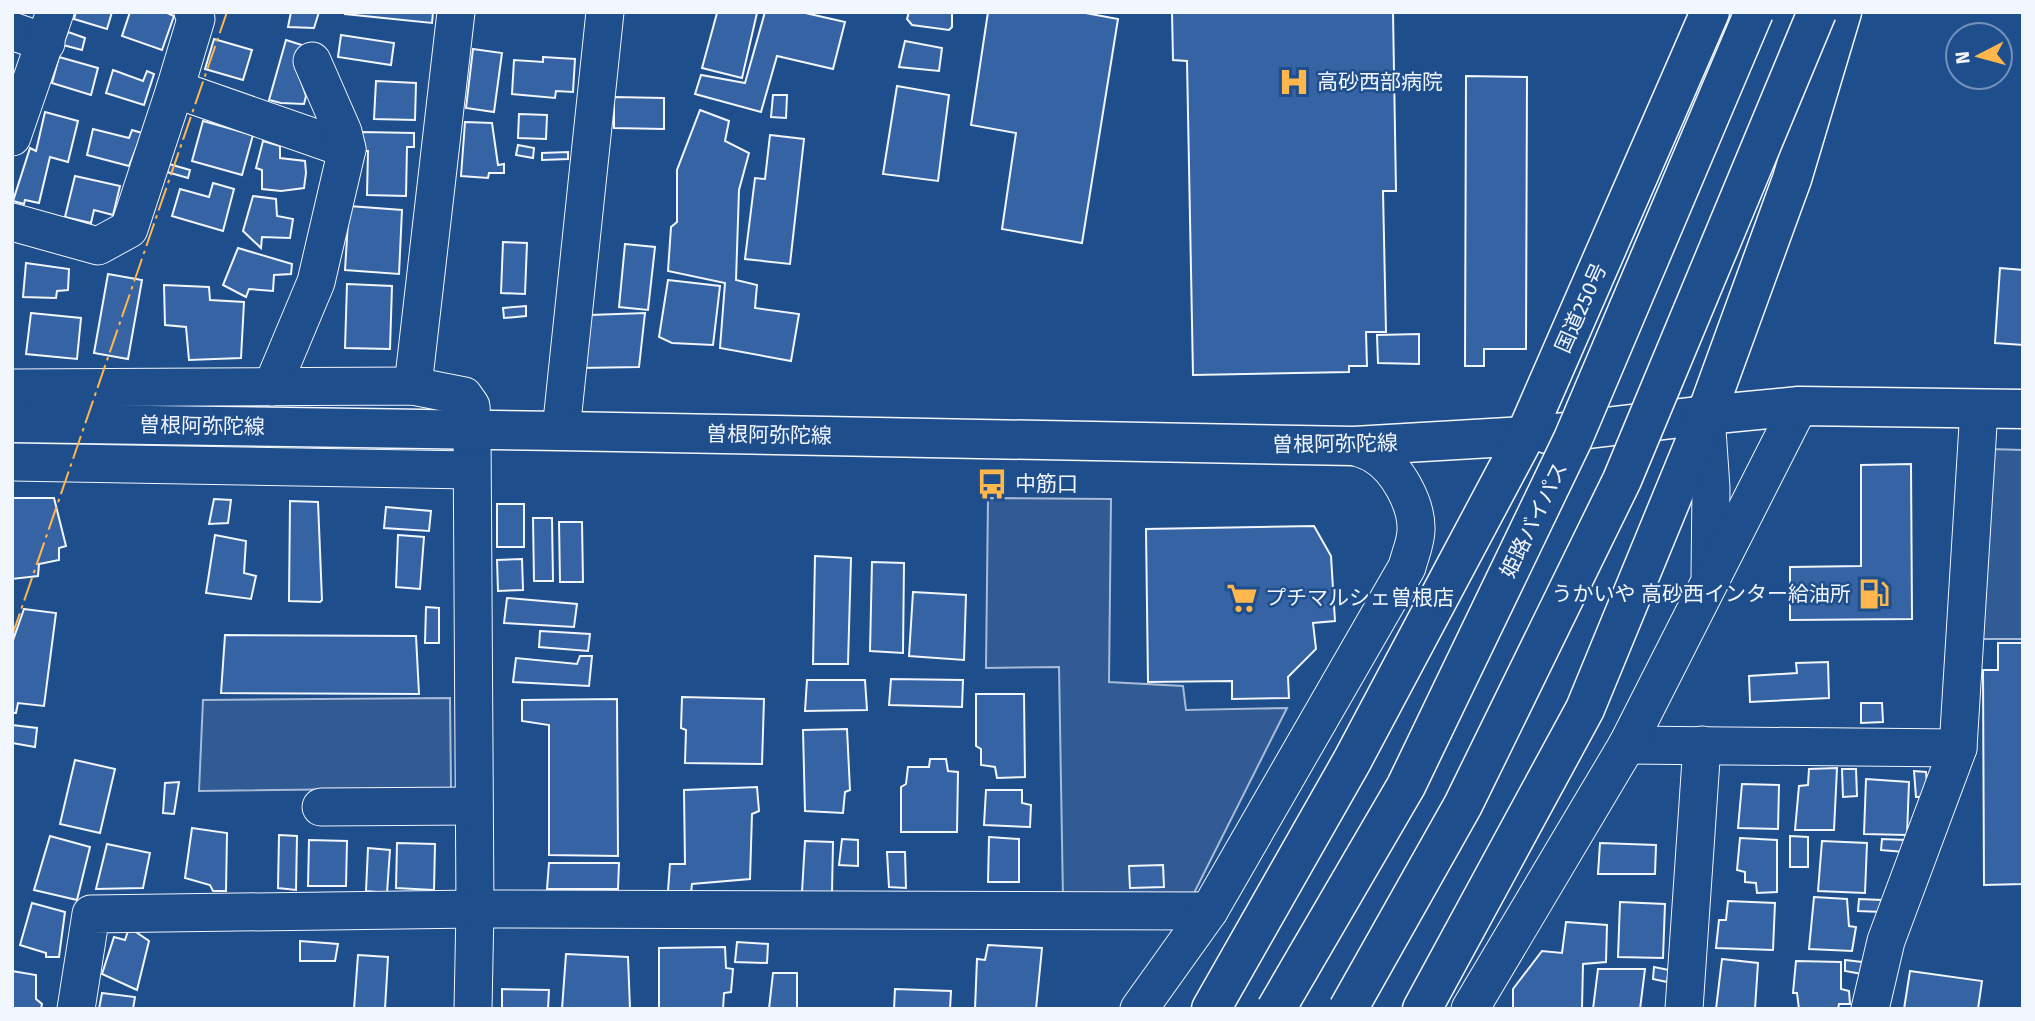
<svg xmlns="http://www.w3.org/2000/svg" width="2035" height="1021" font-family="'Fira Sans','Noto Sans JP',sans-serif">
  <rect width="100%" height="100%" fill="#1f4e8c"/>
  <g fill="#305b95" stroke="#a8bbd7" stroke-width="2">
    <path d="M1989 449 2023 450V639H1979Z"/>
    <path d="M988 498 1111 499 1109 682 1183 686 1186 710 1287 708 1193 895 1063 899 1059 667 986 668Z"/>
    <path d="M450 698 451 788 199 791 203 700Z"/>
  </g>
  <g fill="#3563a3" stroke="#f2f6ff" stroke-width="2">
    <path d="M76 12H112L107 29 74 19Z"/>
    <path d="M130 12H165L174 16 162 50 122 36Z"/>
    <path d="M291 12H319L314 28 288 27Z"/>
    <path d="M345 12H433L432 23 345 14Z"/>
    <path d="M765 12H801L845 22 833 69 777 56 761 112 695 94 701 75 745 83Z"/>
    <path d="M909 12H952V27L949 30 912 25 907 19Z"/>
    <path d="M988 12H1080L1118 19 1082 243 1002 229 1016 133 971 125Z"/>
    <path d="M1172 12H1393L1396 191H1383L1386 332H1366L1367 366H1349V372L1193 375 1187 61 1173 60Z"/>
    <path d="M717 13H757L742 78 702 68Z"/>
    <path d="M68 32 85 38 82 50 63 45Z"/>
    <path d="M341 35 394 43 391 65 338 57Z"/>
    <path d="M214 39 252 50 243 80 205 69Z"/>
    <path d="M286 40 305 46 294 60 306 96 304 104 281 103 269 100Z"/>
    <path d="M905 41 942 48 939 71 899 67Z"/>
    <path d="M473 49 502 53 494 112 466 108Z"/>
    <path d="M59 57 98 68 91 95 52 83Z"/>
    <path d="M543 57 575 59 573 92 556 91 555 98 512 94 514 60 543 62Z"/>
    <path d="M113 70 143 81 147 71 154 74 144 105 106 93Z"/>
    <path d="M1466 76 1527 77 1526 349H1484V366H1465Z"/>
    <path d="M376 81 416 83 415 120 374 119Z"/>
    <path d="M897 86 949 95 938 181 883 174Z"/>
    <path d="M773 95H787L786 118 771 117Z"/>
    <path d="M614 97 664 98V129L614 128Z"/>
    <path d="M700 110 729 121 725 141 749 153 739 190 736 280 757 285 755 308 799 314 791 361 720 348 725 283 668 271 671 227 677 222V170Z"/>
    <path d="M45 112 78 121 68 162 50 157 39 203 25 200 24 204 13 201 30 148 36 151Z"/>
    <path d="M519 114 547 115 546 139 518 138Z"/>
    <path d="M203 121 253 135 242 175 192 161Z"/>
    <path d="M465 122 492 123 498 165 504 164V173H489L488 178 461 176Z"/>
    <path d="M93 129 129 138 132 130 142 133 129 166 87 155Z"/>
    <path d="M362 132 414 133V147H407L406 196 367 195 368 151H362Z"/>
    <path d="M770 135 804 139 790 264 745 259 755 178 765 179Z"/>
    <path d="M263 141 280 146V158L305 161 306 173 304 188 281 191 262 189V170L256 168Z"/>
    <path d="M518 145 534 148 533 158 516 155Z"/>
    <path d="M568 152V159L542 160V153Z"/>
    <path d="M169 164 190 170 188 178 167 172Z"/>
    <path d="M75 176 120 186 113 215 94 210 91 223 65 217Z"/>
    <path d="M213 183 234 189 223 231 172 216 180 189 209 197Z"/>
    <path d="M253 196 276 199 277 216 293 219 290 238 262 237 261 248 243 231Z"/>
    <path d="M349 206 402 210 399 274 345 270Z"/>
    <path d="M503 242 527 243 525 294 501 293Z"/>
    <path d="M625 244 655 247 648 310 619 307Z"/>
    <path d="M238 248 292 264 291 274 274 275 273 291 249 289 246 297 223 285Z"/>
    <path d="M26 263 69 269 68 290 57 291 56 298 23 297Z"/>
    <path d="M2000 268 2023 270V345L1995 343Z"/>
    <path d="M108 274 142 280 128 359 94 353Z"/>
    <path d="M668 280 720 286 713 345 672 343 659 337Z"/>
    <path d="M347 284 392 286 390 349 345 348Z"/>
    <path d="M164 285 209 287 210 300 244 302 241 358 189 360 186 327 165 325Z"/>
    <path d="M526 306V316L504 318 503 308Z"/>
    <path d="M31 313 81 318 77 359 26 354Z"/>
    <path d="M645 313 639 367 580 368 590 315Z"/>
    <path d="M1419 334V364L1378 363 1377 335Z"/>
    <path d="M1911 464 1912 619 1790 620V567L1861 566V465Z"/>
    <path d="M12 498H54L66 546 59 548V560L39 564 38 576 12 579Z"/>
    <path d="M214 499 231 500 228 523 209 524Z"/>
    <path d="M290 501 318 502 322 600 320 602 289 601Z"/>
    <rect x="497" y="504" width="27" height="43"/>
    <path d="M386 507 431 511 429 531 384 528Z"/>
    <path d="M533 518H552L553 581H534Z"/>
    <path d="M559 522H582L583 582H560Z"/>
    <path d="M1314 526 1331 556 1335 621 1313 623 1316 649 1288 677 1289 698 1232 699V681L1148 682 1146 529Z"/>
    <path d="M215 535 246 541 244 573 256 576 251 599 206 593Z"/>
    <path d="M398 535 424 537 420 589 396 587Z"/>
    <path d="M815 556 851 558 848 664H813Z"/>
    <path d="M522 559 523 590 498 591 497 560Z"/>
    <path d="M872 562 904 563 903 653 870 651Z"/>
    <path d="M913 592 966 595 964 660 909 656Z"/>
    <path d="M507 598 577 604 574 627 504 623Z"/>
    <path d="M426 607 439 608V643H425Z"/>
    <path d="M24 609 56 613 44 706 18 703 16 713H12V643Z"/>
    <path d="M540 631 590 634 588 651 539 647Z"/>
    <path d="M225 635 416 636 419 694 221 693Z"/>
    <path d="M1998 643H2023V884L1984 885 1983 670H1998Z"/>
    <path d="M580 656H592L589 686 513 682 516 658 577 664Z"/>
    <path d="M1828 662 1829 698 1750 702 1749 676 1797 673 1796 663Z"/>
    <path d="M891 679 963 680 962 707 889 705Z"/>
    <path d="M807 680H865L867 710 805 711Z"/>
    <path d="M976 694H1024L1025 777 997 778 995 767 981 765V749L976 746Z"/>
    <path d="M682 697 764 699 762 764 685 763 686 730 681 728Z"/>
    <path d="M617 699 618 856 549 855V725L522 721V700Z"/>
    <path d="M1861 703H1882L1883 722 1861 723Z"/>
    <path d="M12 725 37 728 35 747 12 743Z"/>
    <path d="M847 729 850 790 845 792 843 813 805 811 803 730Z"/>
    <path d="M930 759H946L948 771 958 772 957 832H901V787L906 784 908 767H929Z"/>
    <path d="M75 760 115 769 100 833 60 824Z"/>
    <path d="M1837 768 1834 830H1795L1799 786 1808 785 1809 769Z"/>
    <path d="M1842 769H1856L1857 796 1843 797Z"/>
    <path d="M1914 771 1926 772 1928 797H1916Z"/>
    <path d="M1866 779 1909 782 1907 835 1864 834Z"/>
    <path d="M179 782 174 814 163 813 165 783Z"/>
    <path d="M1742 784 1779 785 1778 829 1738 828Z"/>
    <path d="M757 787 759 811 752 814 750 879 692 884 691 893 668 891 670 864H685L684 790Z"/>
    <path d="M986 790H1022V803L1031 805 1030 827 984 825Z"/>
    <path d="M192 828 227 833 226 891H213L210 885 185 878Z"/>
    <path d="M279 835 297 836 296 890 278 888Z"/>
    <path d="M50 836 90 847 77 900 34 890Z"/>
    <path d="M1790 836 1808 837V867H1790Z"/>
    <path d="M989 837 1019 839V882H988Z"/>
    <path d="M1740 838 1777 840V892L1757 893 1756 883 1745 882V872L1737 870Z"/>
    <path d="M842 839 858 840V866L839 865Z"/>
    <path d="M1882 839 1906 840 1904 852 1881 850Z"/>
    <path d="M309 840 347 841 346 886H308Z"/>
    <path d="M805 841 833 842 832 893 802 892Z"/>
    <path d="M1822 841 1867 843 1865 893 1818 891Z"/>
    <path d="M397 843 435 844 434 890 396 888Z"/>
    <path d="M1600 843 1656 845 1655 874H1598Z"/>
    <path d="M107 844 150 853 143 888 96 889Z"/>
    <path d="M368 848 390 850 387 893 366 891Z"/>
    <path d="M887 852H905L906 888 889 887Z"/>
    <path d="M549 863H619L618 889H547Z"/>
    <path d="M1163 865 1164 887 1130 888 1129 866Z"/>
    <path d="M1814 897 1847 899 1849 926 1856 927 1852 951 1809 949Z"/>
    <path d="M1859 899 1882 900V912L1858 911Z"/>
    <path d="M1728 901 1775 903 1773 950 1716 948 1719 920H1726Z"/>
    <path d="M1620 902 1665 904 1663 958 1618 957Z"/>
    <path d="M32 903 65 912 59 957H46V953L20 945Z"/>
    <path d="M1566 922 1607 925 1606 962 1583 964 1582 1009H1513V989L1542 951 1562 953Z"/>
    <path d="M133 930 149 941 137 990 102 974 114 937 125 940 128 931Z"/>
    <path d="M300 941 338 944 335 961H300Z"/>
    <path d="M737 942 768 944 767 963 735 962Z"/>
    <path d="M988 945 1042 948 1036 1009H975L977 959 985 960Z"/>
    <path d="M725 947 726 968 733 969 731 992 724 993 723 1009H659V948Z"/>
    <path d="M566 954 628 957 630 1009H562Z"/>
    <path d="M358 955 388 957 385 1009H354Z"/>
    <path d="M1722 959 1758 963 1755 1009H1716Z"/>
    <path d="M1845 960 1862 962V974L1845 971Z"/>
    <path d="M1796 961 1841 962V989L1849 991 1850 1004H1839L1838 1009H1799L1797 993H1793Z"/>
    <path d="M1654 967 1669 970 1667 982 1653 979Z"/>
    <path d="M1598 969H1645L1640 1009H1593Z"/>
    <path d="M12 971 36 975V999L42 1004 41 1009H12Z"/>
    <path d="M1910 971 1982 981 1978 1009H1904Z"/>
    <path d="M773 973H797V1009H769Z"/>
    <path d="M502 989 549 990 548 1009H502Z"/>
    <path d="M895 989 951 991 950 1009H894Z"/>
    <path d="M102 993 135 997 133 1009H99Z"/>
  </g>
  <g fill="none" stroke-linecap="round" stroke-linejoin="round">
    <g stroke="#f2f6ff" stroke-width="39">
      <g id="street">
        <path d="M12 31 46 43"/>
        <path d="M175 89 347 149"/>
        <path d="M12 137 55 12"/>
        <path d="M12 222 98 246 129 229 175 89 196 19 193 12"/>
        <path d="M413 386 456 12"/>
        <path d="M272 387 316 282 347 149 343 132 312 61"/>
        <path d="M12 388 413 386 464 396 471 406 472 430 475 909 473 1009"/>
        <path d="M1706 415 1711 488 1710 574"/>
        <path d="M561 431 605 12"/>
        <path d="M12 462 471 470"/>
        <path d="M1627 745 1958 748"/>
        <path d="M321 807 474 806"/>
        <path d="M76 1009 91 914 475 909 1209 911"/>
        <path d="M1139 1009 1209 911 1407 567C1410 555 1416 542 1416 530 1417 504 1397 468 1375 455 1369 451 1361 449 1354 446"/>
        <path d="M1470 1009 1627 745 1799 406"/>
        <path d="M1684 1009 1702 745"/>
        <path d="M1870 1009 1886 941 1958 748 1979 409"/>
      </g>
    </g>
    <g stroke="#f2f6ff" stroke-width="41">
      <path id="secondary" d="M12 423 561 431 1354 446 1525 436"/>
    </g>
    <g stroke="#f2f6ff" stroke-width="41">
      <g id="highway">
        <path d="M1547 434 1706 415 1799 406 2023 409"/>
        <path d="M1211 1009 1352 761 1525 436 1710 12"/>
        <path d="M1422 1009 1585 709 1706 415 1792 179 1842 12"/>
      </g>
    </g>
    <use href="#street" stroke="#1f4e8c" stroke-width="37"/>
    <use href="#secondary" stroke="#1f4e8c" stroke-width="38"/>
    <use href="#highway" stroke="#1f4e8c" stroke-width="38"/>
    <g stroke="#f2f6ff" stroke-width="41" stroke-linecap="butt">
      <g id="highway-bridge">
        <path d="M1276 1009 1406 786 1573 439 1754 12"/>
        <path d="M1348 1009 1463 805 1622 480 1817 12"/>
      </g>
    </g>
    <use href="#highway-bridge" stroke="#1f4e8c" stroke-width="38"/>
    <path stroke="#ffb74d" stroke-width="2" stroke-dasharray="24 5 3.5 5" stroke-linecap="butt" d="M12 636 227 12"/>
  </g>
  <defs>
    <g id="hospital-bare" transform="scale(2.415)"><path d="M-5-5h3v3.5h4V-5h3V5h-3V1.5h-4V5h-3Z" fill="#ffb74d" stroke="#1f4e8c" stroke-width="2.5" paint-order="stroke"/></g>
    <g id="bus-bare" transform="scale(2.415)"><path d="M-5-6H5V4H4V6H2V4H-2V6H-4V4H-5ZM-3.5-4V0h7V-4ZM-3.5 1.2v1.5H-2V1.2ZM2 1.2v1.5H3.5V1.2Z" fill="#ffb74d" stroke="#1f4e8c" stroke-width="2.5" paint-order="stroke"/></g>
    <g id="fuel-bare" transform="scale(2.415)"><path d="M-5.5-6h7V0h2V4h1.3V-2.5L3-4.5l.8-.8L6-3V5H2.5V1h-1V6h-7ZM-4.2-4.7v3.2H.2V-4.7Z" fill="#ffb74d" stroke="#1f4e8c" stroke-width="2.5" paint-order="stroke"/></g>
    <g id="supermarket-bare" transform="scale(2.415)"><path d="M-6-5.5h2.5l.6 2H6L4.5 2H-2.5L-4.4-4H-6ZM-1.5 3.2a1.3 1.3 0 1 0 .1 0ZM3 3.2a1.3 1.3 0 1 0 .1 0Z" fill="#ffb74d" stroke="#1f4e8c" stroke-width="2.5" paint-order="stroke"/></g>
  </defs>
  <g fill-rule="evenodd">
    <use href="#hospital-bare" x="1294" y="82"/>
    <use href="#bus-bare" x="992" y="484"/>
    <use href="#fuel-bare" x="1874" y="594"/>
    <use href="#supermarket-bare" x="1242" y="598"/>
  </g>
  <g text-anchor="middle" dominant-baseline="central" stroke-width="5" stroke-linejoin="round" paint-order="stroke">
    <g font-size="21" fill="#f2f6ff" stroke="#1f4e8c" text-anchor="start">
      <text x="1317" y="82">高砂西部病院</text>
      <text x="1015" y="484">中筋口</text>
      <text x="1851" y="594" text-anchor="end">うかいや 高砂西インター給油所</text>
      <text x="1265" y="598">プチマルシェ曽根店</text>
    </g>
    <g font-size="21" fill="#f2f6ff" stroke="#1f4e8c">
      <text transform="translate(1581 308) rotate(-66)">国道250号</text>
      <text transform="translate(202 426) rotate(1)">曽根阿弥陀線</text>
      <text transform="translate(769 435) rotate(1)">曽根阿弥陀線</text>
      <text transform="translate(1335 444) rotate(-1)">曽根阿弥陀線</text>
      <text transform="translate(1534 520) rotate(-64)">姫路バイパス</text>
    </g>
  </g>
  <rect width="2035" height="1021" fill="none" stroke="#f2f6ff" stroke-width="28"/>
  <g transform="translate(1979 56) rotate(264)"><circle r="33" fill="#1f4e8c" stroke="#7391ba" stroke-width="2"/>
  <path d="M0-5L12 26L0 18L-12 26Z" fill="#ffb74d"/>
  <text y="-10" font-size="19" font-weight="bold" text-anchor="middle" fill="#f2f6ff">N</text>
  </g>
</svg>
